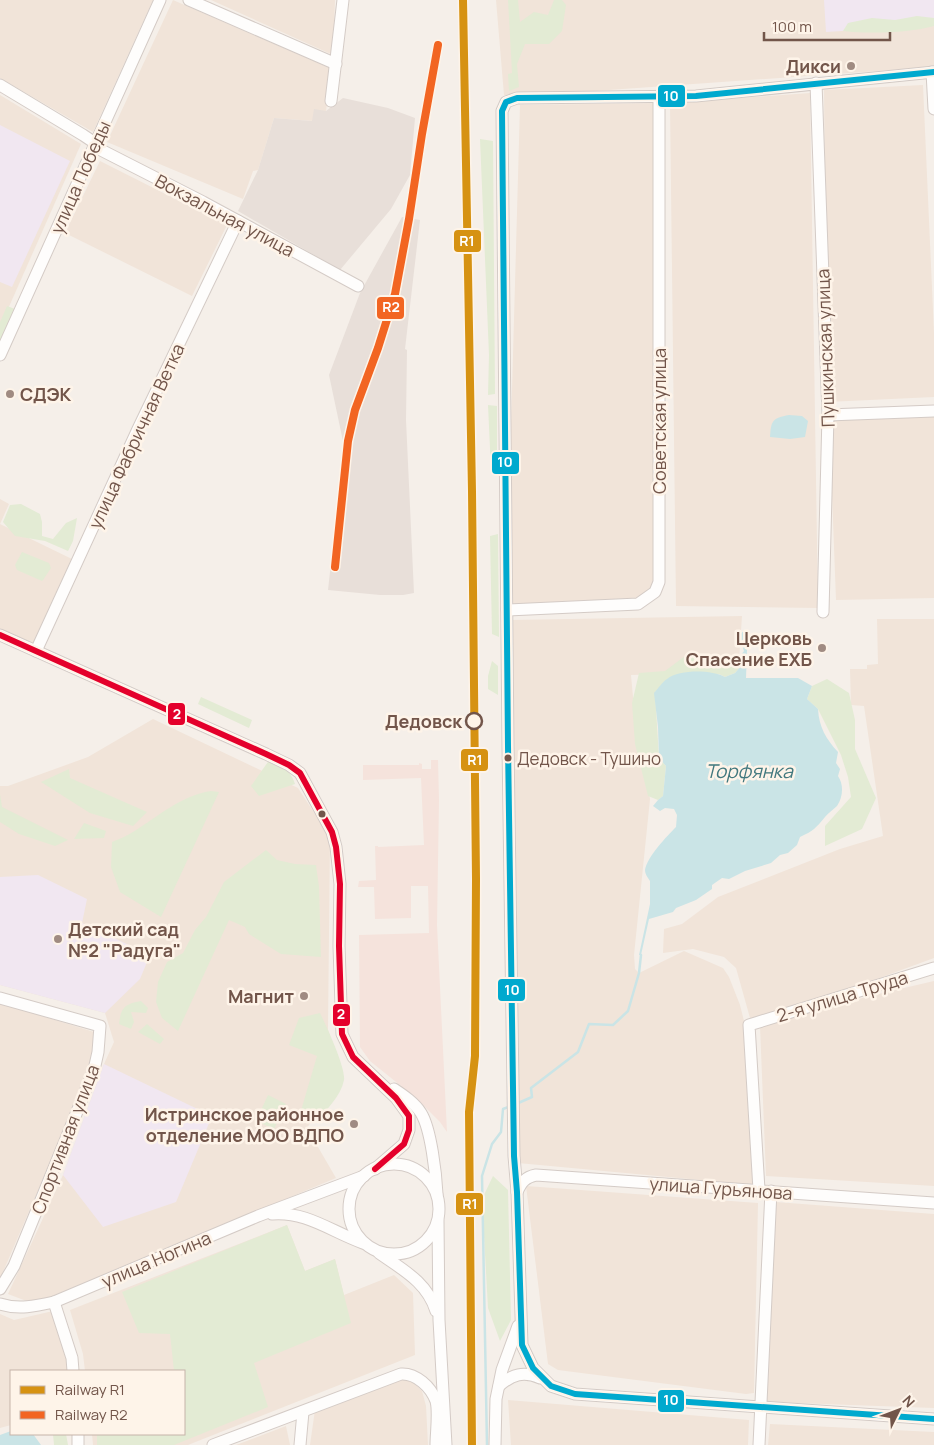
<svg xmlns="http://www.w3.org/2000/svg" width="934" height="1445" font-family="Manrope,sans-serif">
  <rect width="100%" height="100%" fill="#f5efe9"/>
  <g fill="#f1e4d9">
    <path d="M0 0H153L93 132 0 78Z"/>
    <path d="M173 0 332 69 326 111 313 121 274 118 258 170 253 171 243 199 107 142Z"/>
    <path d="M211 0H335L333 55Z"/>
    <path d="M496 0H934V67L510 97 504 95Z"/>
    <path d="M923 85 934 333V397L827 402 824 90Z"/>
    <path d="M810 93 818 608 676 606 670 103Z"/>
    <path d="M0 95 81 144 0 327Z"/>
    <path d="M659 103 656 588 647 597 506 605 520 105Z"/>
    <path d="M100 161 227 225 192 296 65 233Z"/>
    <path d="M829 414 934 416V598L836 600Z"/>
    <path d="M0 499 9 504 0 524 74 560 33 646 0 630Z"/>
    <path d="M742 616 739 661 666 674 631 675 633 697 650 799 634 955 635 969 639 973 684 951 723 968 729 977 740 1005 747 1033 754 1185 518 1163 511 620Z"/>
    <path d="M877 619H934V958L817 1001 750 1018 736 968 724 957 693 949 663 953 664 929 682 924 718 897 840 849 883 836 864 706 851 705 850 669H867V665L878 664Z"/>
    <path d="M153 719 298 788 330 837 328 1030 343 1073 307 1128 336 1178 39 1302H29L8 1294 63 1175 104 1064 114 1042 105 1013 0 985V786H8L88 757Z"/>
    <path d="M934 981V1186L766 1176 760 1026 866 997Z"/>
    <path d="M0 1003 94 1032V1047L87 1076 0 1279Z"/>
    <path d="M526 1186 758 1203 754 1393 746 1394 558 1370 548 1364Z"/>
    <path d="M776 1202 934 1214V1408L767 1402Z"/>
    <path d="M287 1225 305 1271 335 1259 344 1295 394 1275 413 1293 415 1355 188 1445H93L92 1434H184V1371H85L83 1354 70 1310Z"/>
    <path d="M53 1311 71 1371H11V1425L0 1428V1314L14 1320Z"/>
    <path d="M403 1378 412 1381 422 1391 426 1406 428 1445H310L315 1410 355 1398Z"/>
    <path d="M508 1400 749 1420 748 1445H511Z"/>
    <path d="M770 1424 934 1432V1445H768Z"/>
    <path d="M286 1426 290 1445H236Z"/>
  </g>
  <path fill="#f5e3dc" d="M431 760H438L439 800 437 925 447 1132 440 1122 416 1098 370 1061 360 1047 359 935 429 933 428 886H411V918L375 919 374 887H358L359 881 376 880 375 846H378V847L424 845 421 778 363 780V765H419V763L422 764V769H431Z"/>
  <g fill="#e8dfd9">
    <path d="M343 98 388 108 415 118 410 175 391 209 340 270 238 211 258 170 274 118 312 121 314 109 326 111Z"/>
    <path d="M402 217 420 220 405 349 407 350 406 420 414 593 403 595H380L328 590 344 446 329 375 360 293Z"/>
  </g>
  <g fill="#f1e7f1">
    <path d="M824 0H934V25L826 32Z"/>
    <path d="M0 125 70 161 12 287 0 282Z"/>
    <path d="M38 875 87 899 82 923 150 955 140 979 105 1013 0 985V877Z"/>
    <path d="M104 1064 212 1116 176 1202 103 1227 63 1175Z"/>
  </g>
  <g fill="#e3ebd4">
    <path d="M508 0H518L520 22 534 12 548 15 554 0H562L566 5 562 31 549 44H525L517 64 519 87 509 91 508 74 512 73Z"/>
    <path d="M917 16 934 18V26C910 33 868 34 843 31L848 23 872 18 895 20Z"/>
    <path d="M480 139 493 141 495 394 488 395 489 355Z"/>
    <path d="M7 306 15 309 0 341V322Z"/>
    <path d="M488 405 497 406V470H491Z"/>
    <path d="M21 504 40 514 42 522V536L53 539 66 523 77 518 73 541 68 551 45 541 15 536 3 522 10 505Z"/>
    <path d="M498 534 499 637 492 634 490 536Z"/>
    <path d="M22 552 49 563 51 568 43 580 42 581 17 570 15 565Z"/>
    <path d="M689 653 719 658 741 655 742 665 735 673 725 677 719 674 661 687 655 692 659 758 666 766 663 796 658 800 648 796 635 744 632 703 639 673 665 671Z"/>
    <path d="M492 661 498 666V695L488 689V676Z"/>
    <path d="M827 679 849 693 855 720V749L876 798 862 829 825 846V826L851 797 848 777 841 755 818 709 807 699 812 686Z"/>
    <path d="M201 697 252 720 249 728 198 704Z"/>
    <path d="M270 759C282 765 291 771 295 784L259 796 251 786Z"/>
    <path d="M69 769 70 778 147 812 133 826 90 813 41 782Z"/>
    <path d="M211 791 219 792 161 917 120 892 111 867 112 842C119 839 127 836 133 832 159 816 180 796 211 791Z"/>
    <path d="M0 794 2 807 68 840 55 846 19 834 0 822Z"/>
    <path d="M84 823 106 831 104 838 74 839Z"/>
    <path d="M266 850 277 860 295 864 316 865 319 887 321 957 281 954 249 934 245 927 229 920 178 1031 162 1018 156 1002 158 982 167 962 183 953 195 930 206 917 224 882Z"/>
    <path d="M141 1001 148 1008 146 1013 131 1012 134 1022 131 1029 119 1024C121 1007 125 1004 141 1001Z"/>
    <path d="M320 1013C326 1025 346 1068 344 1080 341 1096 326 1110 316 1122L300 1114 317 1056 289 1045 299 1018Z"/>
    <path d="M147 1024 164 1039 160 1044 138 1032Z"/>
    <path d="M268 1095 286 1104 274 1129 256 1121Z"/>
    <path d="M493 1176 508 1190 511 1320 500 1341 488 1308 482 1199Z"/>
    <path d="M287 1225 305 1271 335 1259 351 1323 254 1363 268 1407 174 1445H97V1434H184V1371H174L170 1334 139 1333 122 1292Z"/>
    <path d="M53 1434H66L68 1445H54Z"/>
  </g>
  <g fill="#cae4e6">
    <path d="M789 415 802 416 808 421 805 437 790 439 770 437C771 421 772 418 789 415Z"/>
    <path d="M746 630V634L742 641 747 650 746 678H798L812 686 807 699 818 709C819 727 826 739 838 752L836 763 840 769 838 776C844 785 843 797 837 806 833 810 828 813 825 817 816 828 813 831 800 837L797 845 788 853 780 855 771 863 745 871 729 879 722 878 712 885V889L696 900 676 908 673 912 649 919 641 955H639L650 904V881C648 878 645 874 645 870 647 857 667 836 676 827L677 815 674 809 665 808 660 811 653 806 658 800 663 796 666 766 659 758 658 727 654 693C658 689 662 682 667 679 680 669 712 670 725 677L735 673 742 665 741 655 744 651 740 639 741 633Z"/>
    <path d="M11 1431V1434H33L41 1445H0V1435Z"/>
  </g>
  <g fill="none" stroke-linecap="round" stroke-linejoin="round">
    <g stroke="#cae4e6" stroke-width="2.5">
      <path d="M516 1104 532 1097 531 1088 578 1052 589 1024 613 1025 628 1011 639 973 641 955"/>
      <path d="M487 1445 482 1176 492 1144 501 1132 503 1109 511 1106"/>
    </g>
    <g stroke="#d4cbc6" stroke-width="13">
      <g id="minor">
        <path d="M189 0 336 64"/>
        <path d="M932 72 934 109"/>
        <path d="M934 72 696 96 517 98 506 102 502 111 508 746 514 1156 517 1192 522 1345 533 1368 551 1386 575 1394 934 1419"/>
        <path d="M816 83 828 415 823 612"/>
        <path d="M0 85 83 135 95 143 101 150 203 202 358 286"/>
        <path d="M331 101 343 0"/>
        <path d="M0 355 160 0"/>
        <path d="M828 415 934 411"/>
        <path d="M507 610 638 604 655 592 659 582V97"/>
        <path d="M0 635 266 754 289 765 300 773 332 832 336 847 340 884 339 946 342 1034 353 1057 396 1098 409 1116V1130L404 1144 375 1169"/>
        <path d="M36 651 138 429 238 221"/>
        <path d="M0 998 100 1026 98 1052 94 1070 14 1266 0 1289"/>
        <path d="M394 1089C403 1095 415 1103 421 1113 431 1129 436 1174 437 1194"/>
        <circle cx="394" cy="1209" r="45"/>
        <path d="M759 1190 749 1025 934 968"/>
        <path d="M517 1192C521 1183 525 1177 536 1175L934 1203"/>
        <path d="M272 1214C306 1211 332 1232 363 1243"/>
        <path d="M438 1221 439 1320 446 1445"/>
        <path d="M379 1253C403 1270 427 1282 436 1311"/>
        <path d="M54 1302 72 1358 73 1371"/>
        <path d="M0 1304C18 1310 36 1306 54 1302L258 1216 364 1176"/>
        <path d="M499 1386C512 1374 524 1371 540 1378"/>
        <path d="M78 1434V1445"/>
        <path d="M213 1445 401 1374C416 1373 431 1387 436 1401 439 1412 436 1433 436 1445"/>
        <path d="M300 1445 303 1412"/>
        <path d="M495 1445 496 1399 502 1370 518 1326"/>
        <path d="M759 1445 771 1191"/>
      </g>
    </g>
    <use href="#minor" stroke="#fefdfc" stroke-width="11"/>
    <g stroke="#e3e1e4" stroke-width="4.5">
      <path id="rail" d="M335 567 348 441 355 410 378 348 395 294 409 219 422 134 438 45"/>
    </g>
    <use href="#rail" stroke="#fef4e9" stroke-width="2.5" stroke-dasharray="8" stroke-linecap="butt"/>
    <g stroke="#fef4e9" stroke-width="10">
      <path id="bus-1" d="M934 72 696 96 517 98 506 102 502 111 508 746 514 1156 517 1192 522 1345 533 1368 551 1386 575 1394 934 1419"/>
    </g>
    <g stroke="#fef4e9" stroke-width="10">
      <path id="bus-2" d="M0 635 266 754 289 765 300 773 332 832 336 847 340 884 339 946 342 1034 353 1057 396 1098 409 1116V1130L404 1144 375 1169"/>
    </g>
    <use href="#bus-1" stroke="#00a9ce" stroke-width="6"/>
    <use href="#bus-2" stroke="#e4002b" stroke-width="6"/>
    <g stroke="#fef4e9" stroke-width="11">
      <path id="rail-1" d="M463 0 472 491 476 879 475 1056 469 1112 472 1445"/>
    </g>
    <g stroke="#fef4e9" stroke-width="11">
      <path id="rail-2" d="M335 567 348 441 355 410 378 348 395 294 409 219 422 134 438 45"/>
    </g>
    <use href="#rail-1" stroke="#d69212" stroke-width="8"/>
    <use href="#rail-2" stroke="#f26522" stroke-width="8"/>
  </g>
  <g fill="#a08b82" stroke="#fef4e9" stroke-width="2">
    <circle cx="851" cy="66" r="5"/>
    <circle cx="10" cy="394" r="5"/>
    <circle cx="822" cy="648" r="5"/>
    <circle cx="58" cy="939" r="5"/>
    <circle cx="304" cy="996" r="5"/>
    <circle cx="354" cy="1124" r="5"/>
  </g>
  <circle fill="#fef4e9" stroke="#72554a" stroke-width="2.5" cx="474" cy="721" r="8"/>
  <g fill="#72554a" stroke="#fef4e9" stroke-width="2">
    <circle cx="508" cy="758" r="4.5"/>
    <circle cx="322" cy="814" r="4.5"/>
  </g>
  <g text-anchor="middle" dominant-baseline="central" stroke-width="5" stroke-linejoin="round" paint-order="stroke">
    <g font-size="17" fill="#72554a" stroke="#fef4e9" text-anchor="start">
      <text x="517" y="758">Дедовск - Тушино</text>
    </g>
    <g font-size="18" font-weight="bold" fill="#72554a" stroke="#fef4e9" text-anchor="end">
      <text x="841" y="66">Дикси</text>
      <text x="20" y="394" text-anchor="start">СДЭК</text>
      <text x="812" y="638">Церковь<tspan x="812" dy="21">Спасение ЕХБ</tspan></text>
      <text x="68" y="929" text-anchor="start">Детский сад<tspan x="68" dy="21">№2 "Радуга"</tspan></text>
      <text x="294" y="996">Магнит</text>
      <text x="344" y="1114">Истринское районное<tspan x="344" dy="21">отделение МОО ВДПО</tspan></text>
    </g>
    <g font-size="18" fill="#72554a" stroke="#fef4e9">
      <text transform="translate(80 177) rotate(-66)">улица Победы</text>
      <text transform="translate(225 215) rotate(28)">Вокзальная улица</text>
      <text transform="translate(825 348) rotate(-92)">Пушкинская улица</text>
      <text transform="translate(659 421) rotate(-90)">Советская улица</text>
      <text transform="translate(136 436) rotate(-65)">улица Фабричная Ветка</text>
      <text transform="translate(842 996) rotate(-17)">2-я улица Труда</text>
      <text transform="translate(65 1139) rotate(-69)">Спортивная улица</text>
      <text transform="translate(721 1188) rotate(4)">улица Гурьянова</text>
      <text transform="translate(156 1259) rotate(-23)">улица Ногина</text>
    </g>
    <g font-size="18" font-weight="bold" fill="#72554a" stroke="#fef4e9" text-anchor="end">
      <text x="462" y="721">Дедовск</text>
    </g>
    <g font-size="19" font-style="italic" fill="#42787e" stroke="#fef4e9">
      <text x="749" y="771">Торфянка</text>
    </g>
  </g>
  <g stroke="#fef4e9" stroke-width="2">
    <rect x="657" y="84" width="29" height="24" rx="5" fill="#00a9ce"/>
    <rect x="453" y="229" width="29" height="24" rx="5" fill="#d69212"/>
    <rect x="376" y="296" width="29" height="24" rx="5" fill="#f26522"/>
    <rect x="491" y="451" width="29" height="24" rx="5" fill="#00a9ce"/>
    <rect x="167" y="702" width="19" height="24" rx="5" fill="#e4002b"/>
    <rect x="460" y="748" width="29" height="24" rx="5" fill="#d69212"/>
    <rect x="497" y="978" width="29" height="24" rx="5" fill="#00a9ce"/>
    <rect x="332" y="1003" width="19" height="24" rx="5" fill="#e4002b"/>
    <rect x="455" y="1192" width="29" height="24" rx="5" fill="#d69212"/>
    <rect x="657" y="1389" width="28" height="24" rx="5" fill="#00a9ce"/>
  </g>
  <g font-size="14" text-anchor="middle" font-weight="bold" fill="#fff">
    <text x="671" y="101">10</text>
    <text x="467" y="246">R1</text>
    <text x="391" y="312">R2</text>
    <text x="505" y="467">10</text>
    <text x="177" y="719">2</text>
    <text x="475" y="765">R1</text>
    <text x="512" y="995">10</text>
    <text x="341" y="1019">2</text>
    <text x="470" y="1209">R1</text>
    <text x="671" y="1405">10</text>
  </g>
  <rect x="10" y="1370" width="175" height="65" fill="#fef4e9" stroke="#c6b4a9"/>
  <rect x="20" y="1386" width="25" height="8" fill="#d69212" stroke="#c6b4a9"/>
  <text x="55" y="1395" font-size="15" fill="#72554a">Railway R1</text>
  <rect x="20" y="1411" width="25" height="8" fill="#f26522" stroke="#c6b4a9"/>
  <text x="55" y="1420" font-size="15" fill="#72554a">Railway R2</text>
  <g transform="translate(899 1410) rotate(48)" stroke="#fef4e9" stroke-width="4" paint-order="stroke">
  <path d="M0-4L9 19L0 12L-9 19Z" fill="#72554a"/>
  <text y="-8" font-size="14" font-weight="bold" text-anchor="middle" fill="#72554a">N</text>
  </g>
  <path d="M764 32v8h126v-8" fill="none" stroke="#72554a" stroke-width="2.5"/>
  <text x="772" y="32" font-size="15" fill="#72554a" stroke="#fef4e9" stroke-width="4" paint-order="stroke">100 m</text>
</svg>
